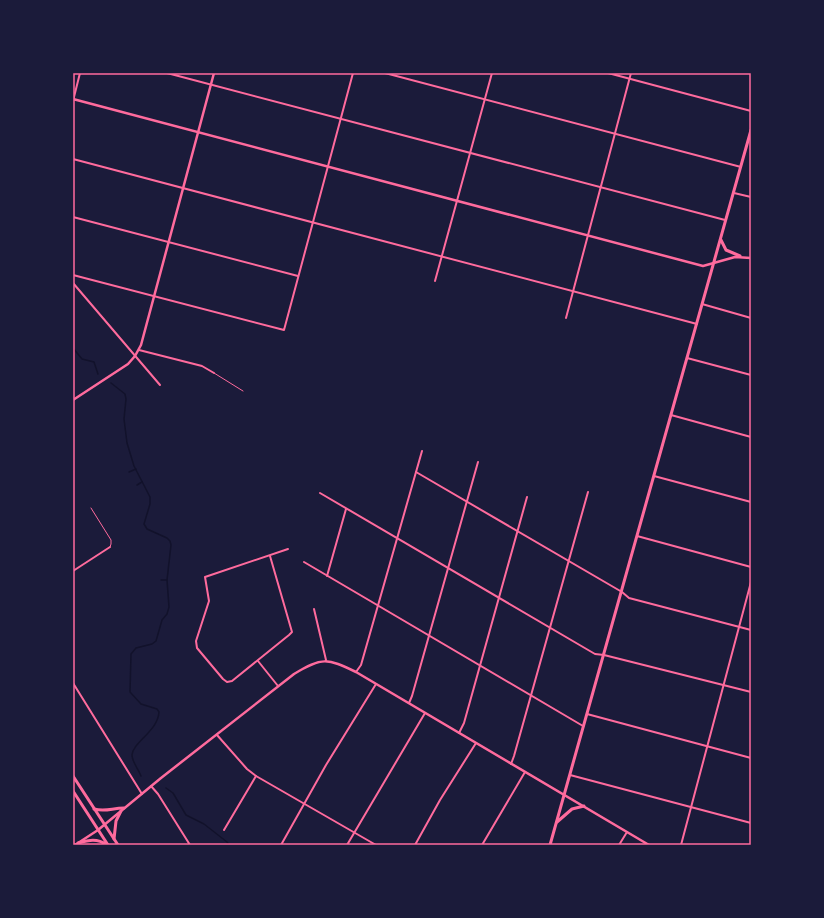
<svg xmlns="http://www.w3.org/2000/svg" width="824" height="918" font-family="Manrope,sans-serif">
  <rect width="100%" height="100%" fill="#1b1b3a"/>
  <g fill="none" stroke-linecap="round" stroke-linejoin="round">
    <g stroke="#12122b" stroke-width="1.5">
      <path d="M73 348 82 359 94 362 98 374"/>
      <path d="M111 383 125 394 126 399 124 419 127 443 134 466 150 497V504L144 524 147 529 167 538 170 541 171 545 167 580 169 607 167 614 162 620 156 641 152 644 136 648 131 654 130 692 141 704 157 709 159 712C158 731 133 742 132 755 132 762 139 770 141 776"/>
      <path d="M129 472 136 469"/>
      <path d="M137 485 142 482"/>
      <path d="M161 580H167"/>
      <path d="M166 788 173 793 186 815 204 824 227 842 229 845"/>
    </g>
    <g stroke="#ff6b9d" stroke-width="1">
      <path d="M214 373 243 391"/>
      <path d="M91 508 111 540V544L110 547"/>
    </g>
    <g stroke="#ff6b9d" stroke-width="2">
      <path d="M167 73 725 220"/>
      <path d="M385 73 741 167"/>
      <path d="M608 73 751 111"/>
      <path d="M73 101 80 73"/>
      <path d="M73 159 697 324"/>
      <path d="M734 193 751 197"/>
      <path d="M73 217 298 276"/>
      <path d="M73 275 284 330 353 73"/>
      <path d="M435 281 492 73"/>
      <path d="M73 283 160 385"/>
      <path d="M702 304 751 318"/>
      <path d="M566 318 631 73"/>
      <path d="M139 350 202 366 214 373"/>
      <path d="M687 358 751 375"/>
      <path d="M671 415 751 437"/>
      <path d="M416 472 622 592 629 598 751 630"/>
      <path d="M654 476 751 502"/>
      <path d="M320 493 595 654 604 655 751 692"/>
      <path d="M637 536 751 567"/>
      <path d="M270 556 292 632 289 635 232 681 227 682 223 679 197 648 196 641 209 601 205 577 288 549"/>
      <path d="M304 562 583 726"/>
      <path d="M73 571 110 547"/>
      <path d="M327 576 346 509"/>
      <path d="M314 609 326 660"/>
      <path d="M258 661 278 686"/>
      <path d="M356 672 361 665 422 451"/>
      <path d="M73 683 142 794"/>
      <path d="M409 703 412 696 478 462"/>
      <path d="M587 714 751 758"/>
      <path d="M459 733 464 723 527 497"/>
      <path d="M217 735 247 769 256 776 376 845"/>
      <path d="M511 764 514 756 588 492"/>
      <path d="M570 775 751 823"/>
      <path d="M151 786 158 794 190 845"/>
      <path d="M224 830 256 776"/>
      <path d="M281 845 326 765 376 684"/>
      <path d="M347 845 425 713"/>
      <path d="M415 845 440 800 476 743"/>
      <path d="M482 845 525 772"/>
      <path d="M619 845 627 832"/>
      <path d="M681 845 751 582"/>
    </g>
    <g stroke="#ff6b9d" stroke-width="2.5">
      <path d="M73 99 703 266 735 257 751 258"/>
      <path d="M73 400 128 364 135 356 141 345 214 73"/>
      <path d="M75 845 98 830 161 778 294 674C322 657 327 658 356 672L649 845"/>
    </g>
    <g stroke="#ff6b9d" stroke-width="3">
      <path d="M721 240 726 250 740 256"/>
      <path d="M557 822 572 809 584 806"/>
      <path d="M550 845 751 130"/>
    </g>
    <g stroke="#ff6b9d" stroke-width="3">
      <path d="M73 776 118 845"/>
      <path d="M73 791 108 845"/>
      <path d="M94 809C106 812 112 808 124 808"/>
      <path d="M114 839 116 821 121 811"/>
      <path d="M78 843C89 840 97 838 107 845"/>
    </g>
  </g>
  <rect width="824" height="918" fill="none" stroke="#1b1b3a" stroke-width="148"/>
  <rect x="74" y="74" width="676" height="770" fill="none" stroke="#ff6b9d" stroke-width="1.5"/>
</svg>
